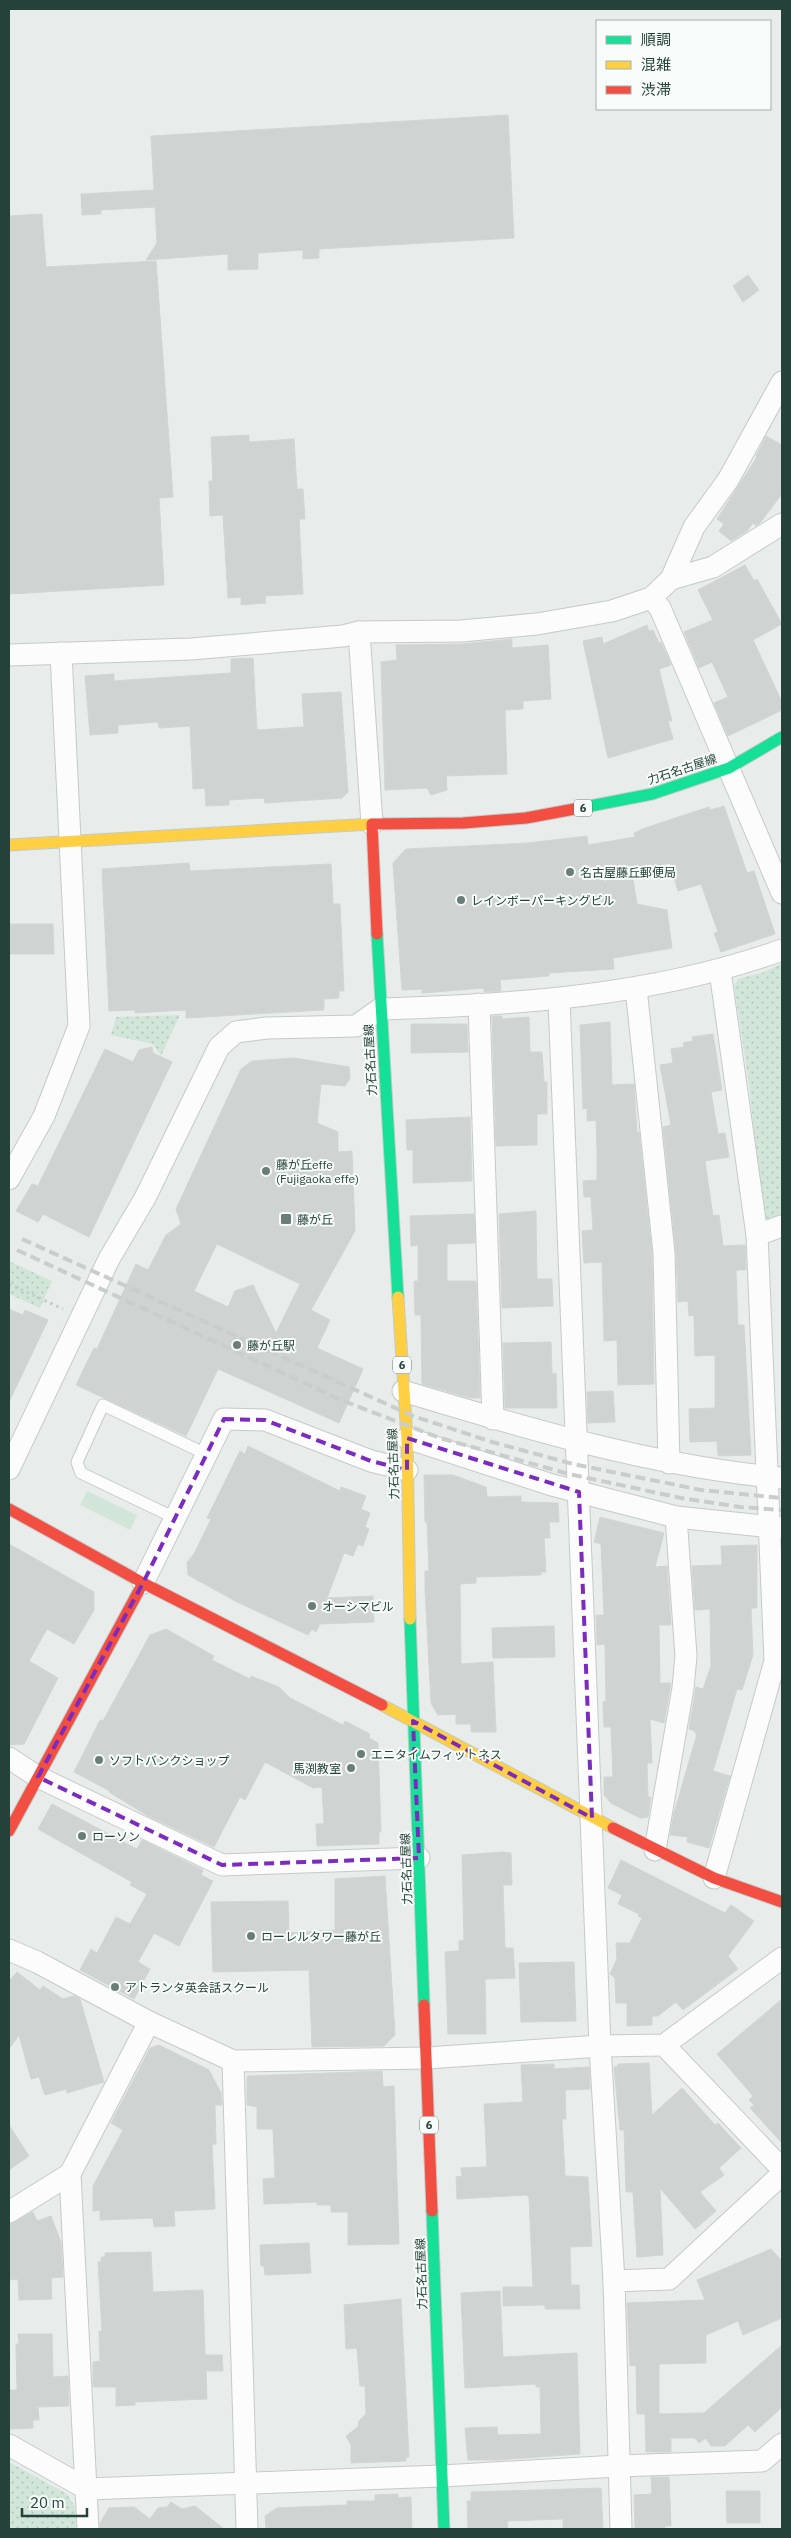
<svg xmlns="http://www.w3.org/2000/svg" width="791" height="2538" font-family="'IBM Plex Sans','Noto Sans JP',sans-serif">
  <defs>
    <pattern id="park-dots" width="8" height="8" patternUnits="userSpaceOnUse" patternTransform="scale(1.25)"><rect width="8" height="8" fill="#d1e6d8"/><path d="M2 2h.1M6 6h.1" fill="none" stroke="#b3c6ba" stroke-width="1.8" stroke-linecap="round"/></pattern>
  </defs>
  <rect width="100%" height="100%" fill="#e8edeb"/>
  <g fill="url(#park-dots)">
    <path d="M782 963V1217L770 1220 763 1216 749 1084 734 986 738 979 764 972Z"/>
    <path d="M180 1015 161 1056 153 1044 111 1035 116 1017Z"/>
    <path d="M9 1261 52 1281 40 1308 9 1294Z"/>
    <path d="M9 2462 67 2494 75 2507 76 2529H9Z"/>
  </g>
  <path fill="#d1e6d8" d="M87 1491 137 1515 130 1530 80 1505Z"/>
  <g fill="#cfd4d2" stroke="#d1d6d4" fill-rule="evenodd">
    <path d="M508 115 514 238 319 249V258L303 259V250L258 253V269L228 270V254L146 260 157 243 155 207 101 210V214L82 215 81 194 154 190 151 136Z"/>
    <path d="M42 214 46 267 156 261 173 497 159 498 164 585 9 594V216Z"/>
    <path d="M748 275 759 290 743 302 733 286Z"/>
    <path d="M249 435V442L294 439 297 489H303L305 519H299L303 594 265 596 266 603 241 605V597L228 598 223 515 210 516 209 481H213L211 437Z"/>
    <path d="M766 436 782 445V494L760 523 756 526 753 523 747 531 731 541 719 531 724 524 717 519 757 457 756 456Z"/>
    <path d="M745 565 754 581 757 579 782 624 753 640 782 702V710L728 736 714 703 728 697 712 662 699 668 684 632 713 620 698 590Z"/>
    <path d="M647 625 649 631 653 630 659 643 661 642 671 665 659 669 672 721H668L673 739 608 758 583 641 602 637 603 644Z"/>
    <path d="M512 639V648L548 645 551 699 523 701V709L505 710 507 774 446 776 447 790 431 795 427 788 385 790 381 662 397 660 396 645 461 644Z"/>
    <path d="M253 658 257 730 304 727 302 694 341 692 348 792 342 798 265 803 264 798 229 800V805L206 806 205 788 193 789 190 726 159 728 158 722 118 725V733L90 735 85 676 114 674V681L231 673V659Z"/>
    <path d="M724 806 747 873 754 871 775 934 721 952 714 933 718 932 701 884 678 891 670 863 632 873 637 904 667 910 672 948 613 958 614 969 549 973V976L500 980 501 991 484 992V988L422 993V989L402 990 393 863 406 849 528 843 587 836 588 845 635 837 634 833 645 828 709 807 710 810Z"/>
    <path d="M189 863 190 871 331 864 333 904H340L344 991H339V998L324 999V1010L186 1018V1010L135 1013V1010L109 1011 102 869Z"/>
    <path d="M9 924H53L54 954H9Z"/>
    <path d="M492 1016H502V1019L529 1017 530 1052H542L544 1082H547V1114H537V1145L496 1146Z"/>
    <path d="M610 1022 612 1085 634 1084 637 1132H639L652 1254 654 1384 618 1385 617 1340 604 1341 602 1262 584 1263 582 1231 593 1230 591 1197H584L583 1181 597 1180V1149L596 1120 587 1121V1108L583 1109 580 1025Z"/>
    <path d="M411 1024H467L468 1052 411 1053Z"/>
    <path d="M713 1034 722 1090 711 1092 718 1134 725 1133 729 1157 705 1161 713 1216 719 1215 723 1246 745 1245 746 1270H736L738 1325H744L751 1455 718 1456 717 1441 690 1442 689 1409 715 1408V1355L695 1356 694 1315 689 1316 688 1301 678 1302 676 1252 663 1127 671 1125 660 1065 673 1063 671 1049 684 1047 683 1043 693 1041 692 1037Z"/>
    <path d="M152 1047 153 1053 172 1062 89 1237 43 1214 38 1222 16 1211 32 1184 38 1186 105 1049 133 1062 139 1050Z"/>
    <path d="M294 1058 349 1067 350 1078 345 1086 321 1084 317 1123 338 1132V1152L352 1151 355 1231 311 1310 330 1320 317 1348 363 1369 339 1423 218 1369 186 1436 76 1385 94 1348 97 1349 136 1264 148 1270 166 1235 181 1224 176 1209 241 1069 252 1061ZM217 1244 300 1284 276 1333 253 1285 235 1291 228 1307 194 1291Z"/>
    <path d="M470 1117 472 1181 413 1183V1150H407L406 1120Z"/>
    <path d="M536 1211 537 1279H552L553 1306 502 1308 499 1214Z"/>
    <path d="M474 1214 475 1243 447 1244V1281H476L480 1398H470L422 1384 421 1315H415V1313L414 1281H418V1245L411 1246 410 1216Z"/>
    <path d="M9 1309 23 1315 25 1310 48 1320 9 1402Z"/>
    <path d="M551 1342 552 1374 556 1373 557 1408H505L503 1343Z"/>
    <path d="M613 1391 615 1422 588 1423 587 1392Z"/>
    <path d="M248 1446 340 1491 341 1487 366 1496 361 1509 370 1513 365 1527 369 1529 363 1546 358 1544 353 1556 344 1553 327 1598 373 1596 374 1622 320 1624 316 1632 312 1629 308 1635 237 1602 188 1575 187 1562 194 1554 211 1519 207 1518 240 1451 245 1454Z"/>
    <path d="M424 1475H453L486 1487 487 1497 521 1496V1502L558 1503 559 1522H549L550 1538H544L546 1572H541V1575L476 1577V1583L460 1584 461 1664 493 1662 496 1732H471V1724H456V1714L438 1715 431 1703 425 1589V1571H429L427 1522H425Z"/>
    <path d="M600 1517 664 1533 655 1567 667 1566 671 1625H659L660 1683H671L664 1723 650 1719 652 1763H647L648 1797H651L648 1817 640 1818 611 1803 604 1795V1777H613L611 1727H604L603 1702 606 1701 605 1644 597 1645 596 1615H604L601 1544 594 1542Z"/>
    <path d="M9 1544 94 1592V1610L74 1644 47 1629 29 1661 58 1678 24 1744 9 1745Z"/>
    <path d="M757 1545V1608H751L753 1655 742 1690 737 1689 713 1771 730 1776 709 1848 687 1842 688 1837 670 1835 674 1813 697 1734 695 1733V1731L689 1729 696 1687 703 1689 711 1666 710 1609 695 1610 692 1566 722 1565 721 1546Z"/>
    <path d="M554 1626 555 1657 493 1658 492 1628Z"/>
    <path d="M166 1629 214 1656 212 1660 250 1679 251 1676 279 1687 290 1698 343 1725 345 1721 370 1734 369 1738 378 1743 381 1832H379V1844L317 1846 316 1824H324L322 1787 313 1788 265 1762 245 1800 240 1797 214 1847 148 1816 109 1792 110 1791 74 1772 100 1720 103 1721 150 1635Z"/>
    <path d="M52 1804 137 1849 142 1840 203 1870 201 1875 213 1881 179 1946 154 1933 138 1962 150 1969 134 1999 80 1970 91 1949 97 1953 116 1917 130 1924 147 1894 130 1885 132 1882 38 1829Z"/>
    <path d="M503 1852 511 1853 512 1885H503L505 1948H513L515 1978 485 1979 486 2034H448L445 1952 459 1951V1941L464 1940 462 1855Z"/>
    <path d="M621 1860 725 1913 731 1905 754 1921 728 1956 738 1969 683 2010 676 2002 658 2016H652V2025L627 2026V2003H616L615 1978 610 1974 617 1959 616 1943H630L642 1918 638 1916 639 1914 618 1904 622 1895 608 1888Z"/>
    <path d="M385 1876 395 2035 384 2046 312 2047 309 1970 213 1972 211 1902 288 1901 289 1933 335 1930V1879Z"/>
    <path d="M574 1962 576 2021 521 2022 519 1963Z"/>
    <path d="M17 1972 40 1990 43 1986 63 1999 74 1996 80 1999 104 2082 67 2093 66 2089 45 2095 39 2077 31 2079 19 2035 9 2049V1981Z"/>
    <path d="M782 1999V2143L750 2108 754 2105 749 2100 753 2096 717 2054Z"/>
    <path d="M159 2045 209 2070 221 2093 222 2105H215L216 2144H212L215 2209 174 2211 175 2226 154 2227 153 2218 100 2220V2210L93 2211V2186L123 2130 111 2123 150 2048Z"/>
    <path d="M649 2063 652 2115 682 2088 715 2125 718 2123 741 2148 719 2168 724 2175 700 2192 716 2211 695 2229 660 2188 663 2255 637 2257 633 2192H626L624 2130H620L614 2067 618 2066V2064Z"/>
    <path d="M554 2064V2069L589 2067 590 2089 565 2090 566 2119H562L565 2176 588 2177 592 2246 570 2247 571 2285H579L580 2309H545V2305L503 2306V2287H533L529 2197 526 2195 457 2199 456 2177 462 2176 461 2168 487 2167 484 2104 523 2102 521 2065Z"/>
    <path d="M382 2071 383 2087 394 2086 399 2244 348 2245V2212H331V2205H317V2202L264 2204 263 2179 275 2178 273 2129H257V2107L247 2105V2076Z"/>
    <path d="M9 2125 29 2156 9 2170Z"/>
    <path d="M33 2212 37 2221 51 2216 61 2242 63 2277 51 2278 52 2299 19 2300 18 2279 9 2280V2224Z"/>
    <path d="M309 2243 311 2273 265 2275 264 2266H261L260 2245Z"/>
    <path d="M771 2249 782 2261V2318L743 2335 738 2321 706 2335V2363L659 2364V2414L704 2413 782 2345V2407L755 2432 748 2425 725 2446H711L706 2438 699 2443 695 2438H671V2452H646L645 2414H637L636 2365 630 2366 627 2303 705 2300 697 2280Z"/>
    <path d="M151 2252 153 2292 203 2290 205 2355H222L223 2371H206L207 2399 135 2402V2405L116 2406V2387H93V2362L100 2361 99 2331H102L98 2262H101V2257H105V2253Z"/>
    <path d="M500 2291 503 2357 577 2353 580 2454 499 2460H468L465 2428 497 2427 498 2435 541 2434 540 2387H536V2384L465 2388 461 2293Z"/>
    <path d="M401 2299 409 2457H406V2461L351 2463V2445L346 2436 358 2427 359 2421 366 2414 365 2386H360L357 2348 346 2349 344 2305Z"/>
    <path d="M18 2334H52L53 2377 68 2376 69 2406 38 2407 39 2420H33V2428L10 2429 9 2390H17L16 2344H19Z"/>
    <path d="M651 2477H669L671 2526H665V2529H635L634 2495 652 2494Z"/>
    <path d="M601 2488 603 2529H563V2519L507 2521 508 2529H468L467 2501H471V2492Z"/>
    <path d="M726 2491H760V2523H727Z"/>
    <path d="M398 2494V2498L411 2497 412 2529H266L265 2516 277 2508 347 2505V2501H375V2495Z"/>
    <path d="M171 2502 182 2509 195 2506 224 2529H100V2523L109 2508 134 2507 150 2519 158 2508 167 2507Z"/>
  </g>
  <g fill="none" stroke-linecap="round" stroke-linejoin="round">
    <g stroke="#c5cac8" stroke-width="13">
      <path id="lane" d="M175 1518 81 1473 77 1462 103 1405 206 1454"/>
    </g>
    <g stroke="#c5cac8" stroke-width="23">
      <g id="street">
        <path d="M671 579 713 567 782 524"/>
        <path d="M651 598 660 608 782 893"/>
        <path d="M359 632 372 824"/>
        <path d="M9 655 191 649 343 636 359 632 461 631 537 624 612 611 651 598 671 579 694 527 728 480 782 382"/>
        <path d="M636 988 664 1253 669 1463"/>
        <path d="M559 999 600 2046 614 2281 621 2529"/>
        <path d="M479 1004 493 1419"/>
        <path d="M9 1179 44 1116 79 1026 61 653"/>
        <path d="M757 1235 782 1226"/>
        <path d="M403 1391C528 1429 652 1466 782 1478"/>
        <path d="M407 1438 552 1485 676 1517 782 1528"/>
        <path d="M9 1469 109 1259 145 1198 219 1047 236 1032 267 1028 356 1026 380 1009C516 1005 653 996 782 950"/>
        <path d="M143 1583 224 1419 265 1420 371 1461 407 1470"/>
        <path d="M9 1758 38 1777 222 1865 419 1858"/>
        <path d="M655 1850 683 1688 686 1656 676 1517"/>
        <path d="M714 1878 775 1661 757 1235 720 971"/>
        <path d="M9 1950 37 1962 149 2022 233 2061 427 2058 600 2046 664 2045 782 1958"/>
        <path d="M664 2045 782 2169"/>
        <path d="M233 2061 247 2529"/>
        <path d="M9 2212 70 2174"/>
        <path d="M614 2281 669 2279 782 2174"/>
        <path d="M9 2445 87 2489 442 2476 618 2466 762 2461 782 2444"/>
        <path d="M88 2529 70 2174 149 2022"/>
      </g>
    </g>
    <g stroke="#c3cbc8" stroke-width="13">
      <g id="fast">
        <path d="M580 808 652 794 729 768 782 737"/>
        <path d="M377 934 398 1297"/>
        <path d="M410 1619 424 2005"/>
        <path d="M432 2211 444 2529"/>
      </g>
    </g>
    <g stroke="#c3cbc8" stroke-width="13">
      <g id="slow">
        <path d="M9 845 372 824"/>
        <path d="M398 1297 407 1438 410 1619"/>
        <path d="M382 1705 613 1828"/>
      </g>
    </g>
    <g stroke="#c3cbc8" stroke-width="13">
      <g id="jam">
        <path d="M377 934 372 824 463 823 526 818 580 808"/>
        <path d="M9 1509 143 1583 382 1705"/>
        <path d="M613 1828 714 1878 782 1902"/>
        <path d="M9 1831 143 1583"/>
        <path d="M424 2005 432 2211"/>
      </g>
    </g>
    <path stroke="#c3ccca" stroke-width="3" stroke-dasharray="2.5 4" stroke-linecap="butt" d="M9 1284 63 1309"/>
    <use href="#lane" stroke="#fcfcfc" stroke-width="11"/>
    <use href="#street" stroke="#fcfcfc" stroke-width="21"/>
    <use href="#fast" stroke="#16e098" stroke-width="11"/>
    <use href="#slow" stroke="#ffcf43" stroke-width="11"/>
    <use href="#jam" stroke="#f24e42" stroke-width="11"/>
    <g stroke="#c9cdcc" stroke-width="4" stroke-dasharray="10 5" stroke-linecap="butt">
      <path d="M22 1239 413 1416 492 1442 573 1464 701 1490 782 1498"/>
      <path d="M17 1250 341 1400 440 1438 569 1474 681 1498 740 1507 782 1510"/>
    </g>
  </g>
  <path fill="none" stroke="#7b2cbf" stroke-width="4" stroke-dasharray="10 6" stroke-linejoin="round" d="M224 1419 265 1420 371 1461 407 1470V1438L579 1492 592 1818 413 1721 419 1858 222 1865 38 1777 143 1583Z"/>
  <g fill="#697e78" stroke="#f7fbf9" stroke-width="2">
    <circle cx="570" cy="872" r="5"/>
    <circle cx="461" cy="900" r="5"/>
    <circle cx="266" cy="1171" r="5"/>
    <rect x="280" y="1213" width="12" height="12" rx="2.5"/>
    <circle cx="237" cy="1345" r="5"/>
    <circle cx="312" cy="1606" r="5"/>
    <circle cx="361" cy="1754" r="5"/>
    <circle cx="99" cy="1760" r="5"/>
    <circle cx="351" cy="1768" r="5"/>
    <circle cx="82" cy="1836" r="5"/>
    <circle cx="251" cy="1936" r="5"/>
    <circle cx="115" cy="1987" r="5"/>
  </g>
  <g text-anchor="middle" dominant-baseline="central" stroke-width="4" stroke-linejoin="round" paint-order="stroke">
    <g fill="#f7fbf9" stroke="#637a73" stroke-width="1">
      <rect x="574" y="799.5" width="18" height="17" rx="4"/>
      <rect x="393" y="1356.5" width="18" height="17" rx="4"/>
      <rect x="420" y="2116.5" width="18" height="17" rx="4"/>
    </g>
    <g font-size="11" font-weight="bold" fill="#24423a">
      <text x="583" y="808">6</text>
      <text x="402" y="1365">6</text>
      <text x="429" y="2125">6</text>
    </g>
    <g font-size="12" fill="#24423a" stroke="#f7fbf9">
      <text transform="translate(682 769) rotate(-18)">力石名古屋線</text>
      <text transform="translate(370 1060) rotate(-93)">力石名古屋線</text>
      <text transform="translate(393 1464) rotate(-92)">力石名古屋線</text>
      <text transform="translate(406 1869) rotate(-92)">力石名古屋線</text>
      <text transform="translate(421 2274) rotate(-92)">力石名古屋線</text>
    </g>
    <g font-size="12" fill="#24423a" stroke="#f7fbf9" text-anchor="start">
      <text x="580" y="872">名古屋藤丘郵便局</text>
      <text x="471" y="900">レインボーパーキングビル</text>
      <text x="276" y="1164">藤が丘effe<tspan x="276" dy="14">(Fujigaoka effe)</tspan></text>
      <text x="297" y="1219">藤が丘</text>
      <text x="247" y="1345">藤が丘駅</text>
      <text x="322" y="1606">オーシマビル</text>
      <text x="371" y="1754">エニタイムフィットネス</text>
      <text x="109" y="1760">ソフトバンクショップ</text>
      <text x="341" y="1768" text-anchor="end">馬渕教室</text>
      <text x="92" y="1836">ローソン</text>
      <text x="261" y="1936">ローレルタワー藤が丘</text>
      <text x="125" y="1987">アトランタ英会話スクール</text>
    </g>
  </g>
  <rect width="791" height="2538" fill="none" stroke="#24423a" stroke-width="20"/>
  <rect x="596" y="20" width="175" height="90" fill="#f7fbf9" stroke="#a3b1ad"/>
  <rect x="606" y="36" width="25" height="8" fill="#16e098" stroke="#a3b1ad"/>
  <text x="641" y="45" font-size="15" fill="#24423a">順調</text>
  <rect x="606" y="61" width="25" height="8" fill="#ffcf43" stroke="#a3b1ad"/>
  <text x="641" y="70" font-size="15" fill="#24423a">混雑</text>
  <rect x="606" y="86" width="25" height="8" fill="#f24e42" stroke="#a3b1ad"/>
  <text x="641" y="95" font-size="15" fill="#24423a">渋滞</text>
  <path d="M22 2508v8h65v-8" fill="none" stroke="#24423a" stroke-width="2.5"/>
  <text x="30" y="2508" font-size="15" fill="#24423a" stroke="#f7fbf9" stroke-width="4" paint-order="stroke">20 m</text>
</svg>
